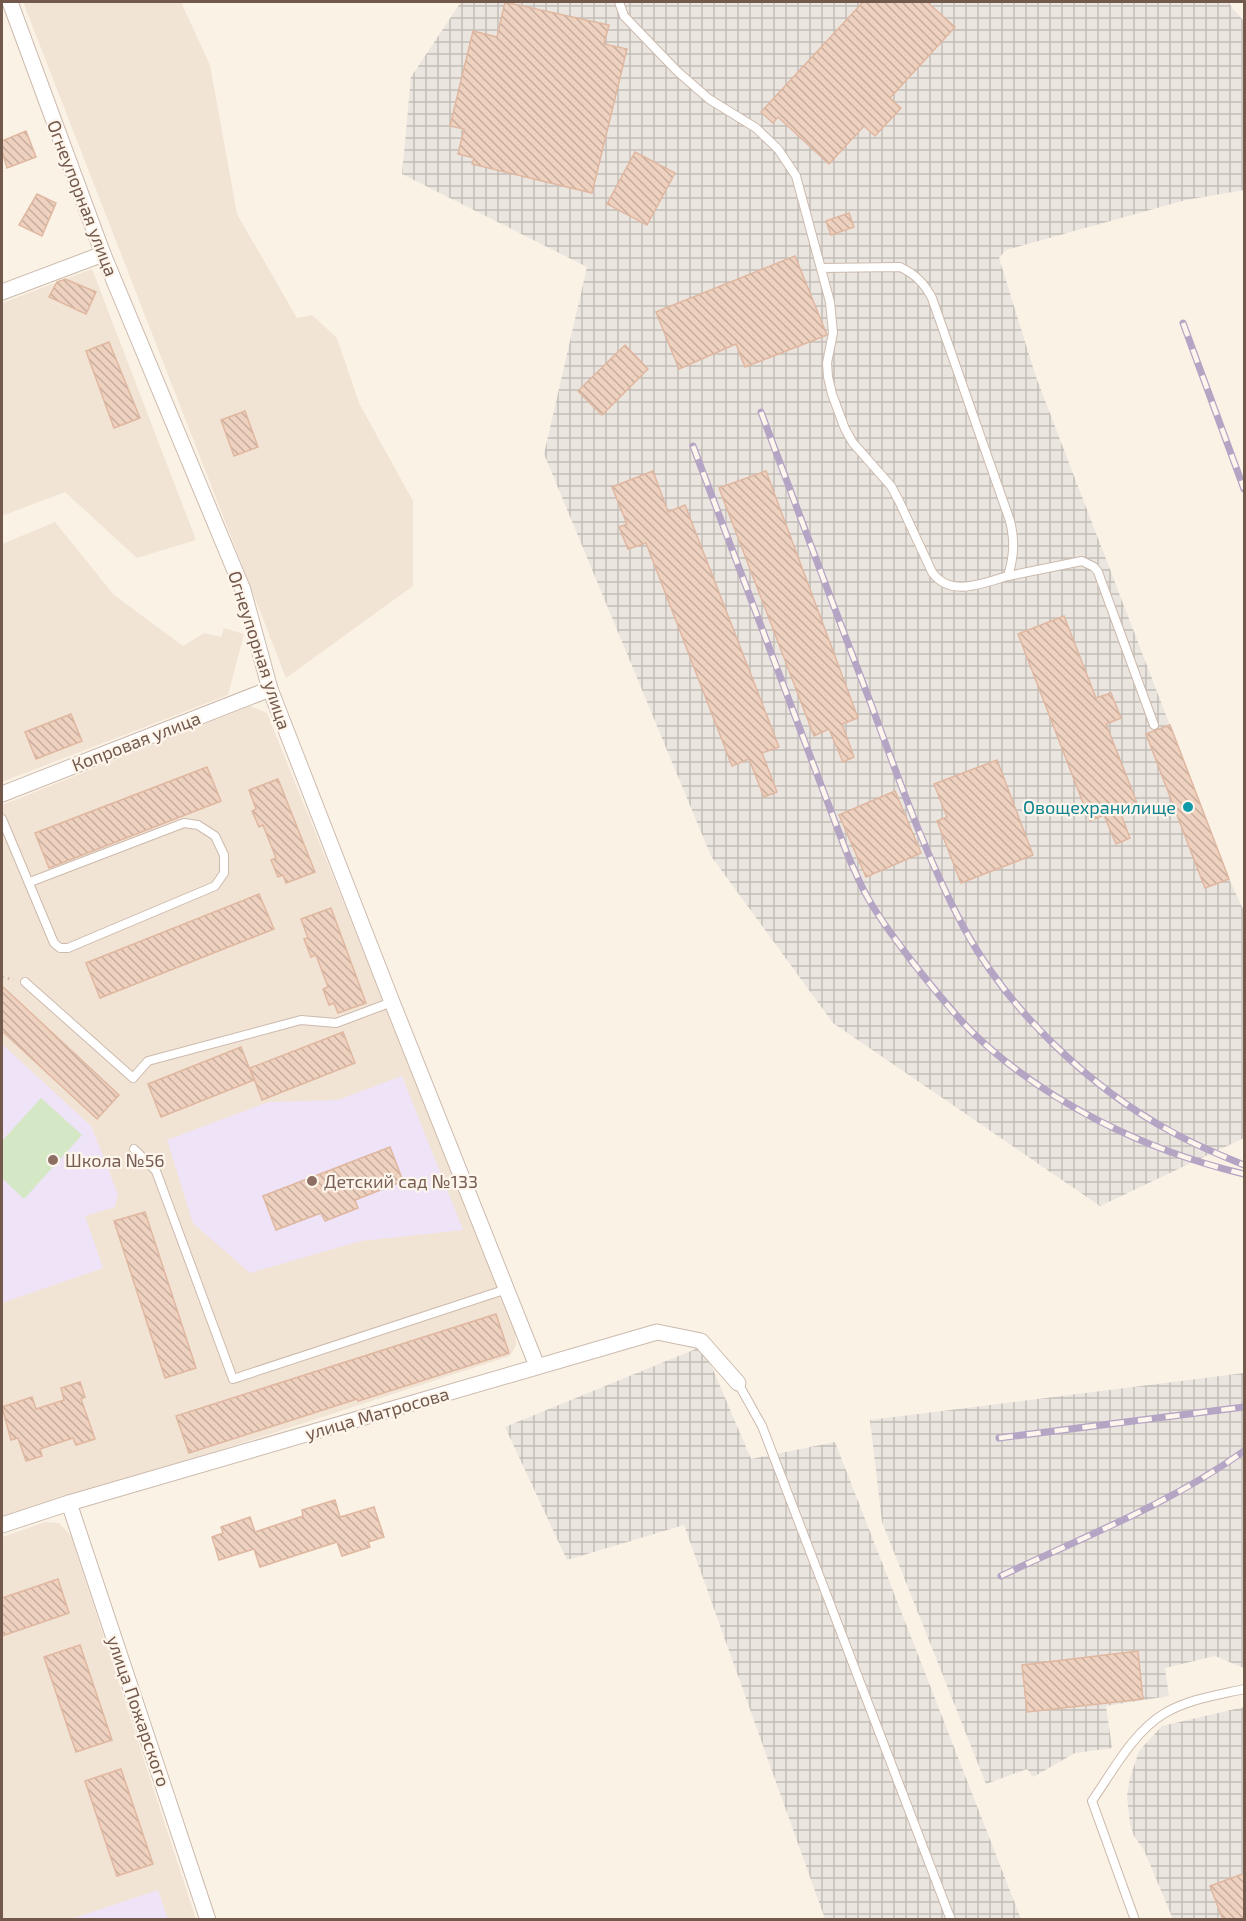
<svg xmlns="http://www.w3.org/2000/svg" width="1246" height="1921" font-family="'Exo 2',sans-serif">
  <defs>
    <pattern id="industrial-grid" width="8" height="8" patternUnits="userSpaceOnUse" patternTransform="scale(1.5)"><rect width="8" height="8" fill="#ebe5e0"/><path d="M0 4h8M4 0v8" fill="none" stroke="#c3bdb8"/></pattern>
    <pattern id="building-back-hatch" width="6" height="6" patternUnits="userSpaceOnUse" patternTransform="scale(1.5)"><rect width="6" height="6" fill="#efd1bf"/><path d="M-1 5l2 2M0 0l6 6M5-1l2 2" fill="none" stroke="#c6ad9d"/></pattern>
  </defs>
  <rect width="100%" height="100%" fill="#fbf2e6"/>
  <g fill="#f2e4d5">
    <path d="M23 2H181L210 65 237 214 297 318 312 315 337 338 359 403 413 501V586L286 678Z"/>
    <path d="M92 269 196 540 137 558 65 492 2 516V303Z"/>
    <path d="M55 522 114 595 183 646 204 633 221 637 224 628 244 634 228 695 2 782V544Z"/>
    <path d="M250 706 267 713 515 1326 516 1345 510 1356 2 1521V805Z"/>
    <path d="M45 1522 59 1523 71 1536 196 1919H2V1537Z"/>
  </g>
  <g fill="url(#industrial-grid)">
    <path d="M461 2H1229L1232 8 1244 21V190L1186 200 1006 250 999 258 1036 377 1229 879 1244 911V1138L1100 1206 833 1023 711 856 544 454 587 267 402 174 411 77Z"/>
    <path d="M703 1346 751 1459 835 1442 1021 1919H825L684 1525 567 1560 505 1427Z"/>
    <path d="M1244 1373V1668L1215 1656 1165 1668 1169 1696 1106 1706 1112 1748 1075 1753 1033 1777 1027 1769 986 1784 882 1522 870 1420Z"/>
    <path d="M1244 1707V1919H1173L1144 1850 1134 1836 1130 1824 1127 1796 1130 1778 1139 1751 1162 1726Z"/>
  </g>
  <g fill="#efe3f7">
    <path d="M2 1044 91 1126 118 1194 115 1207 85 1216 103 1268 2 1303Z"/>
    <path d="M402 1076 463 1230 361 1241 250 1273 193 1223 167 1140 269 1102 338 1100Z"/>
    <path d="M158 1890 168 1919H71Z"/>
  </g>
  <path fill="#d4e8c5" d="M41 1098 82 1135 24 1199 2 1178V1141Z"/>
  <g fill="url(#building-back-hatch)" stroke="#e0b7a0" stroke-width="1.5">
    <path d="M505 2 609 25 604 44 627 49 592 193 472 164 474 158 458 154 464 129 450 126 473 31 497 37Z"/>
    <path d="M863 2H927L955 27 890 98 901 108 875 136 864 126 829 164 778 117 773 123 761 112Z"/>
    <path d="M26 131 36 157 7 168 2 151V141Z"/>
    <path d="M635 152 675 173 647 225 607 204Z"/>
    <path d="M37 194 56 203 42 236 19 225Z"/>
    <path d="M849 213 854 227 831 235 826 221Z"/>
    <path d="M795 256 827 335 745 367 736 344 679 369 656 312Z"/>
    <path d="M65 279 96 292 86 314 49 297 57 282Z"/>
    <path d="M109 342 140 418 114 428 86 351Z"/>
    <path d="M625 345 648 369 602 415 578 391Z"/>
    <path d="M245 411 258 447 234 456 221 420Z"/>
    <path d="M653 471 668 512 685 505 779 747 762 753 777 792 764 797 749 759 732 766 646 543 628 549 619 527 627 524 612 487Z"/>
    <path d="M766 471 858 718 842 724 854 757 843 762 829 729 814 736 719 488Z"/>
    <path d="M1064 616 1096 698 1111 693 1121 718 1106 724 1137 803 1119 809 1130 838 1116 844 1104 815 1090 821 1018 634Z"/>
    <path d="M71 714 82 741 36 759 25 732Z"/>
    <path d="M1170 725 1229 879 1205 888 1146 734Z"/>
    <path d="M997 760 1033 855 961 883 937 821 947 817 934 784Z"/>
    <path d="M207 767 221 801 49 868 35 833Z"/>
    <path d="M278 779 315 872 286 883 283 875 278 877 271 860 276 858 263 825 259 827 252 811 256 809 249 790Z"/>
    <path d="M895 791 921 853 866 877 839 815Z"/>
    <path d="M259 894 274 929 100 998 86 963Z"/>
    <path d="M331 908 366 1003 338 1013 334 1003 329 1005 323 989 328 987 316 955 311 957 304 939 308 938 301 919Z"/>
    <path d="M2 986 119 1095 97 1119 2 1031Z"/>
    <path d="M343 1032 355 1063 262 1100 250 1068Z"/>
    <path d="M241 1047 254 1080 161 1117 148 1084Z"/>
    <path d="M390 1147 403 1181 355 1200 358 1208 325 1221 321 1213 276 1230 263 1196Z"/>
    <path d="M145 1212 196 1368 165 1378 114 1221Z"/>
    <path d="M496 1314 509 1353 358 1401 357 1399 189 1453 176 1416Z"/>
    <path d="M80 1382 85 1397 81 1399 95 1439 76 1445 73 1438 40 1449 42 1456 26 1461 18 1438 11 1440 2 1407 32 1397 36 1409 64 1400 61 1388Z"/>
    <path d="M335 1500 340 1517 374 1507 384 1537 368 1542 370 1547 342 1556 337 1542 260 1567 254 1549 219 1560 212 1537 223 1533 221 1527 250 1517 255 1532 303 1516 302 1510Z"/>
    <path d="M58 1579 69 1613 2 1636V1598Z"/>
    <path d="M80 1645 112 1740 76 1752 44 1657Z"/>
    <path d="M1138 1651 1143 1699 1027 1712 1022 1665Z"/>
    <path d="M121 1769 153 1864 117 1876 85 1781Z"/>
    <path d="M1245 1873V1920H1223L1210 1886Z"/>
  </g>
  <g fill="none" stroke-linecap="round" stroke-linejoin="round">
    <g stroke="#ccbaad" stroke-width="10">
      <g id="lane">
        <path d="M619 2 624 16 677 71 709 99 756 128 778 149 796 176 830 302 833 333 827 363 828 377 832 394 845 429 853 443 891 486 899 501 932 572C950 598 983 583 1008 576 1014 556 1015 541 1010 521L932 298C924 283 915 274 900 267L821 268"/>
        <path d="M1008 576 1082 561 1094 567 1098 572 1154 725"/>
        <path d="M2 819 54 943 60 948H68L215 886 224 873V855L215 836 198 825 184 823 30 882"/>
        <path d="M25 982 133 1078 148 1061 301 1020 336 1023 392 1002"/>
        <path d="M134 1149 156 1171 233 1379 507 1289"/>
        <path d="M738 1383 762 1426 951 1920"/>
        <path d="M1135 1920 1092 1801C1113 1771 1133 1732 1165 1713 1189 1699 1218 1695 1244 1689"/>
      </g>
    </g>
    <g stroke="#ccbaad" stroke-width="17">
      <g id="street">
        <path d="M10 2 103 254 243 590 270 689 392 1002 537 1366"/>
        <path d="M2 292 103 254"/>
        <path d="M2 794 270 689"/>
        <path d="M69 1503 208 1920"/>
        <path d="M2 1525 69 1503 657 1332 701 1341 738 1383"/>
      </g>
    </g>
    <path stroke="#d4b4a2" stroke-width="3" stroke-dasharray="1.5 4.5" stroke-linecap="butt" d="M2 977 14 980"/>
    <use href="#lane" stroke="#fff" stroke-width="8"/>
    <use href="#street" stroke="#fff" stroke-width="15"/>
    <g stroke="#b5a5c4" stroke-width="7">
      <g id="rail">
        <path d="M1183 323 1244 489"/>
        <path d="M761 412C797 509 834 607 871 704 899 780 926 857 964 928 1008 1010 1091 1089 1172 1132 1195 1145 1220 1155 1244 1165"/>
        <path d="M693 446 843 843C849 859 856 874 863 889 877 916 896 940 914 964 933 988 952 1012 973 1033 1046 1103 1147 1151 1244 1174"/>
        <path d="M999 1438 1244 1407"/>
        <path d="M1001 1576C1083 1537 1170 1504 1244 1451"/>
      </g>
    </g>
    <use href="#rail" stroke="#fef6ec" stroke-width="4.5" stroke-dasharray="14" stroke-linecap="butt"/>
  </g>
  <circle fill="#0f9aa8" stroke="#fef6ec" stroke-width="2" cx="1188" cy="807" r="6"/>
  <g fill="#8d6e63" stroke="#fef6ec" stroke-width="2">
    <circle cx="53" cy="1160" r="6"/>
    <circle cx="312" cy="1181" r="6"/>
  </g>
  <g text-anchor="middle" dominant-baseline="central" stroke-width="4.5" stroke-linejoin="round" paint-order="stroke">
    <g font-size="18" fill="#73594c" stroke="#fef6ec">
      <text transform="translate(83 198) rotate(69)">Огнеупорная улица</text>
      <text transform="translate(260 650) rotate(72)">Огнеупорная улица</text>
      <text transform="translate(136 741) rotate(-21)">Копровая улица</text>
      <text transform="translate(377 1413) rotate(-16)">улица Матросова</text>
      <text transform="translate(139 1711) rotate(71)">улица Пожарского</text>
    </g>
    <g font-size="18" fill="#0d838f" stroke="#fef6ec" text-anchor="end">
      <text x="1176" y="807">Овощехранилище</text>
    </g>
    <g font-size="18" fill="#785e54" stroke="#fef6ec" text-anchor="start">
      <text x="65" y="1160">Школа №56</text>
      <text x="324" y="1181">Детский сад №133</text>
    </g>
  </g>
  <rect width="1246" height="1921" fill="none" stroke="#73594c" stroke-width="6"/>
</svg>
